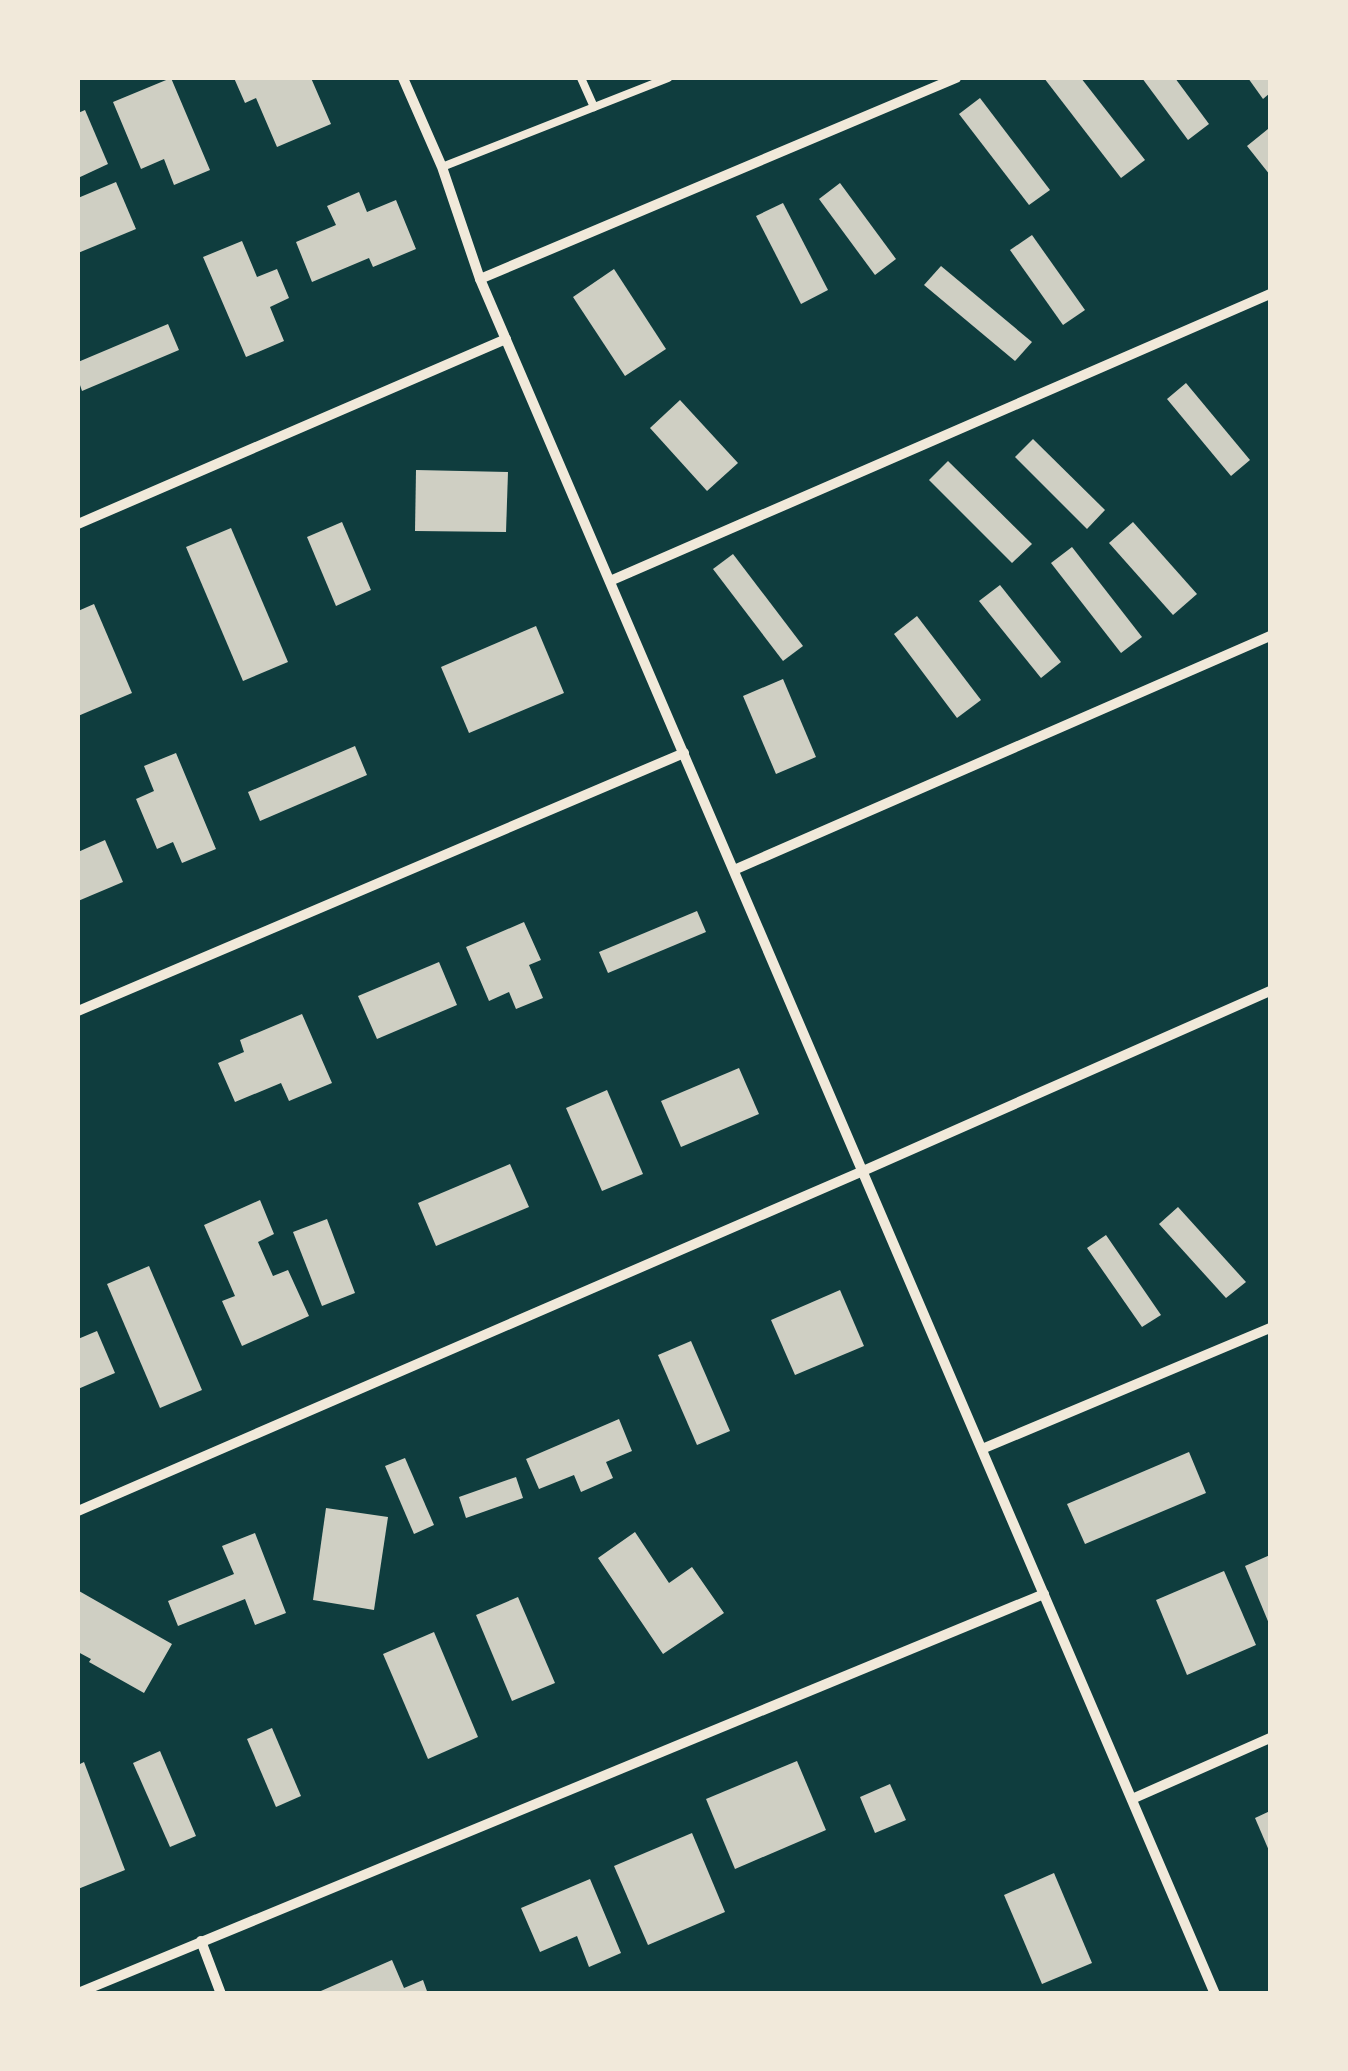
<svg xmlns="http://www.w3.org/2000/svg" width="1348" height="2071" font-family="Poppins,sans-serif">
  <rect width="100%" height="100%" fill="#0f3d3e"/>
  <g fill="#cfcfc3">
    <path d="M171 78 210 170 174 185 164 159 141 169 113 102Z"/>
    <path d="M234 78H311L331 124 277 147 256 98 245 103Z"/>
    <path d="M1044 78H1081L1145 160 1121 178Z"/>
    <path d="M1142 78H1175L1209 124 1188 140Z"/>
    <path d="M1248 78H1270V93L1263 99Z"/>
    <path d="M980 98 1050 190 1029 205 959 114Z"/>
    <path d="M85 110 108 164 78 178V113Z"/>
    <path d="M1268 129 1270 132V175L1247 146Z"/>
    <path d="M116 182 136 229 78 253V198Z"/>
    <path d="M840 183 896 259 875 275 819 199Z"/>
    <path d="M359 192 367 212 396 200 416 249 373 267 369 258 312 282 296 242 336 225 327 206Z"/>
    <path d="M783 203 828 290 801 304 756 216Z"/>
    <path d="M1032 235 1085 310 1063 325 1010 250Z"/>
    <path d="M242 241 257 277 277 269 289 298 270 307 284 341 246 357 203 257Z"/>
    <path d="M941 266 1032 342 1015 361 924 285Z"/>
    <path d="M614 269 666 349 625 376 573 297Z"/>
    <path d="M168 324 179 350 82 391 78 379V362Z"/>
    <path d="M1186 383 1250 460 1231 476 1167 399Z"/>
    <path d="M680 400 738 463 707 491 650 428Z"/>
    <path d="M1033 439 1105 510 1087 529 1015 457Z"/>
    <path d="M948 461 1032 544 1012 563 929 480Z"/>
    <path d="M416 470 508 472 506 532 415 531Z"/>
    <path d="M342 522 371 590 336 606 307 537Z"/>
    <path d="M1133 522 1197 594 1173 615 1109 543Z"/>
    <path d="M231 528 288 662 243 681 186 547Z"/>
    <path d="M1072 547 1142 637 1121 653 1051 563Z"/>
    <path d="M733 554 803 646 783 661 713 569Z"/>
    <path d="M1000 585 1061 662 1041 678 979 601Z"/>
    <path d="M94 604 132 693 78 716V611Z"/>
    <path d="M917 616 981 700 957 718 894 634Z"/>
    <path d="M536 626 564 693 469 733 441 667Z"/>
    <path d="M783 679 816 757 776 774 743 696Z"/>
    <path d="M355 746 367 775 260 821 248 792Z"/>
    <path d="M176 753 216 849 182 863 173 842 157 849 136 799 154 791 144 766Z"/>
    <path d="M105 840 123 882 78 901V852Z"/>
    <path d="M697 911 706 932 608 973 599 952Z"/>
    <path d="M524 922 541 960 529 965 543 998 516 1009 509 992 489 1001 466 947Z"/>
    <path d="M439 962 457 1005 377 1039 358 996Z"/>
    <path d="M302 1014 332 1083 289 1101 281 1083 235 1102 218 1063 244 1052 240 1040Z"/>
    <path d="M739 1068 759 1114 681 1147 661 1101Z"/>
    <path d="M607 1090 643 1174 602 1191 566 1108Z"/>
    <path d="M510 1164 529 1207 436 1246 418 1203Z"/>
    <path d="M260 1200 274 1234 258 1242 273 1276 288 1270 309 1316 242 1346 222 1301 235 1296 204 1225Z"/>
    <path d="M1178 1207 1246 1282 1226 1298 1159 1224Z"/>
    <path d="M327 1219 355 1293 322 1306 293 1232Z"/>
    <path d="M1106 1235 1161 1315 1142 1327 1087 1248Z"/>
    <path d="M149 1266 202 1390 160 1408 107 1284Z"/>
    <path d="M840 1290 864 1346 795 1375 771 1320Z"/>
    <path d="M97 1331 115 1373 78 1389V1339Z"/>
    <path d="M691 1341 730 1431 697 1445 658 1355Z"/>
    <path d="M619 1419 632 1451 606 1462 613 1478 581 1492 574 1475 539 1489 526 1459Z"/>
    <path d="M1189 1452 1206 1493 1085 1544 1067 1504Z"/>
    <path d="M405 1458 434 1525 414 1534 385 1466Z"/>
    <path d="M516 1477 523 1498 466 1518 459 1497Z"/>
    <path d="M326 1508 388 1517 374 1610 313 1600Z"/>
    <path d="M635 1532 669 1583 692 1567 724 1613 663 1654 598 1558Z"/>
    <path d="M255 1533 286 1613 255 1625 245 1599 178 1626 168 1601 234 1574 222 1546Z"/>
    <path d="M1270 1555V1626L1245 1566Z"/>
    <path d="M1224 1571 1256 1645 1187 1675 1156 1600Z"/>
    <path d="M79 1591 172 1644 144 1693 89 1662 91 1659 78 1652Z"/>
    <path d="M518 1597 555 1683 512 1701 476 1615Z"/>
    <path d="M434 1632 478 1737 428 1759 383 1654Z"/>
    <path d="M272 1728 301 1796 276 1807 247 1739Z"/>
    <path d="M160 1751 196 1836 170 1847 133 1763Z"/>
    <path d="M797 1761 826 1830 735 1869 706 1799Z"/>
    <path d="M84 1762 125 1870 78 1889V1765Z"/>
    <path d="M890 1784 906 1820 875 1833 860 1797Z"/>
    <path d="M1270 1811V1853L1255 1818Z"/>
    <path d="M692 1833 725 1912 648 1945 614 1866Z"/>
    <path d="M1054 1873 1092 1963 1042 1984 1004 1895Z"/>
    <path d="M590 1879 621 1953 589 1967 577 1936 540 1952 521 1908Z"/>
    <path d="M392 1960 404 1988 423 1980 428 1994H314Z"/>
  </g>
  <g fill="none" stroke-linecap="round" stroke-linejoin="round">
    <g stroke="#f1e9da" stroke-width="8">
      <path d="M581 78 594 107"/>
      <path d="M442 167 668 78"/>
    </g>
    <g stroke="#f1e9da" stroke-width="10">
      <path d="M403 78 442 167 480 279 1215 1994"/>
      <path d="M480 279 956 78"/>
      <path d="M78 524 506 339"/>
      <path d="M610 581 1270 294"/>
      <path d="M734 870 1270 636"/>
      <path d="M78 1011 684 753"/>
      <path d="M982 1449 1270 1328"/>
      <path d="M78 1511 863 1171 1270 991"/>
      <path d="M1132 1799 1270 1738"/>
      <path d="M201 1941 221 1994"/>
      <path d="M78 1993 1044 1594"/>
    </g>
  </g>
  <rect width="1348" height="2071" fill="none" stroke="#f1e9da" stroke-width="160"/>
</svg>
